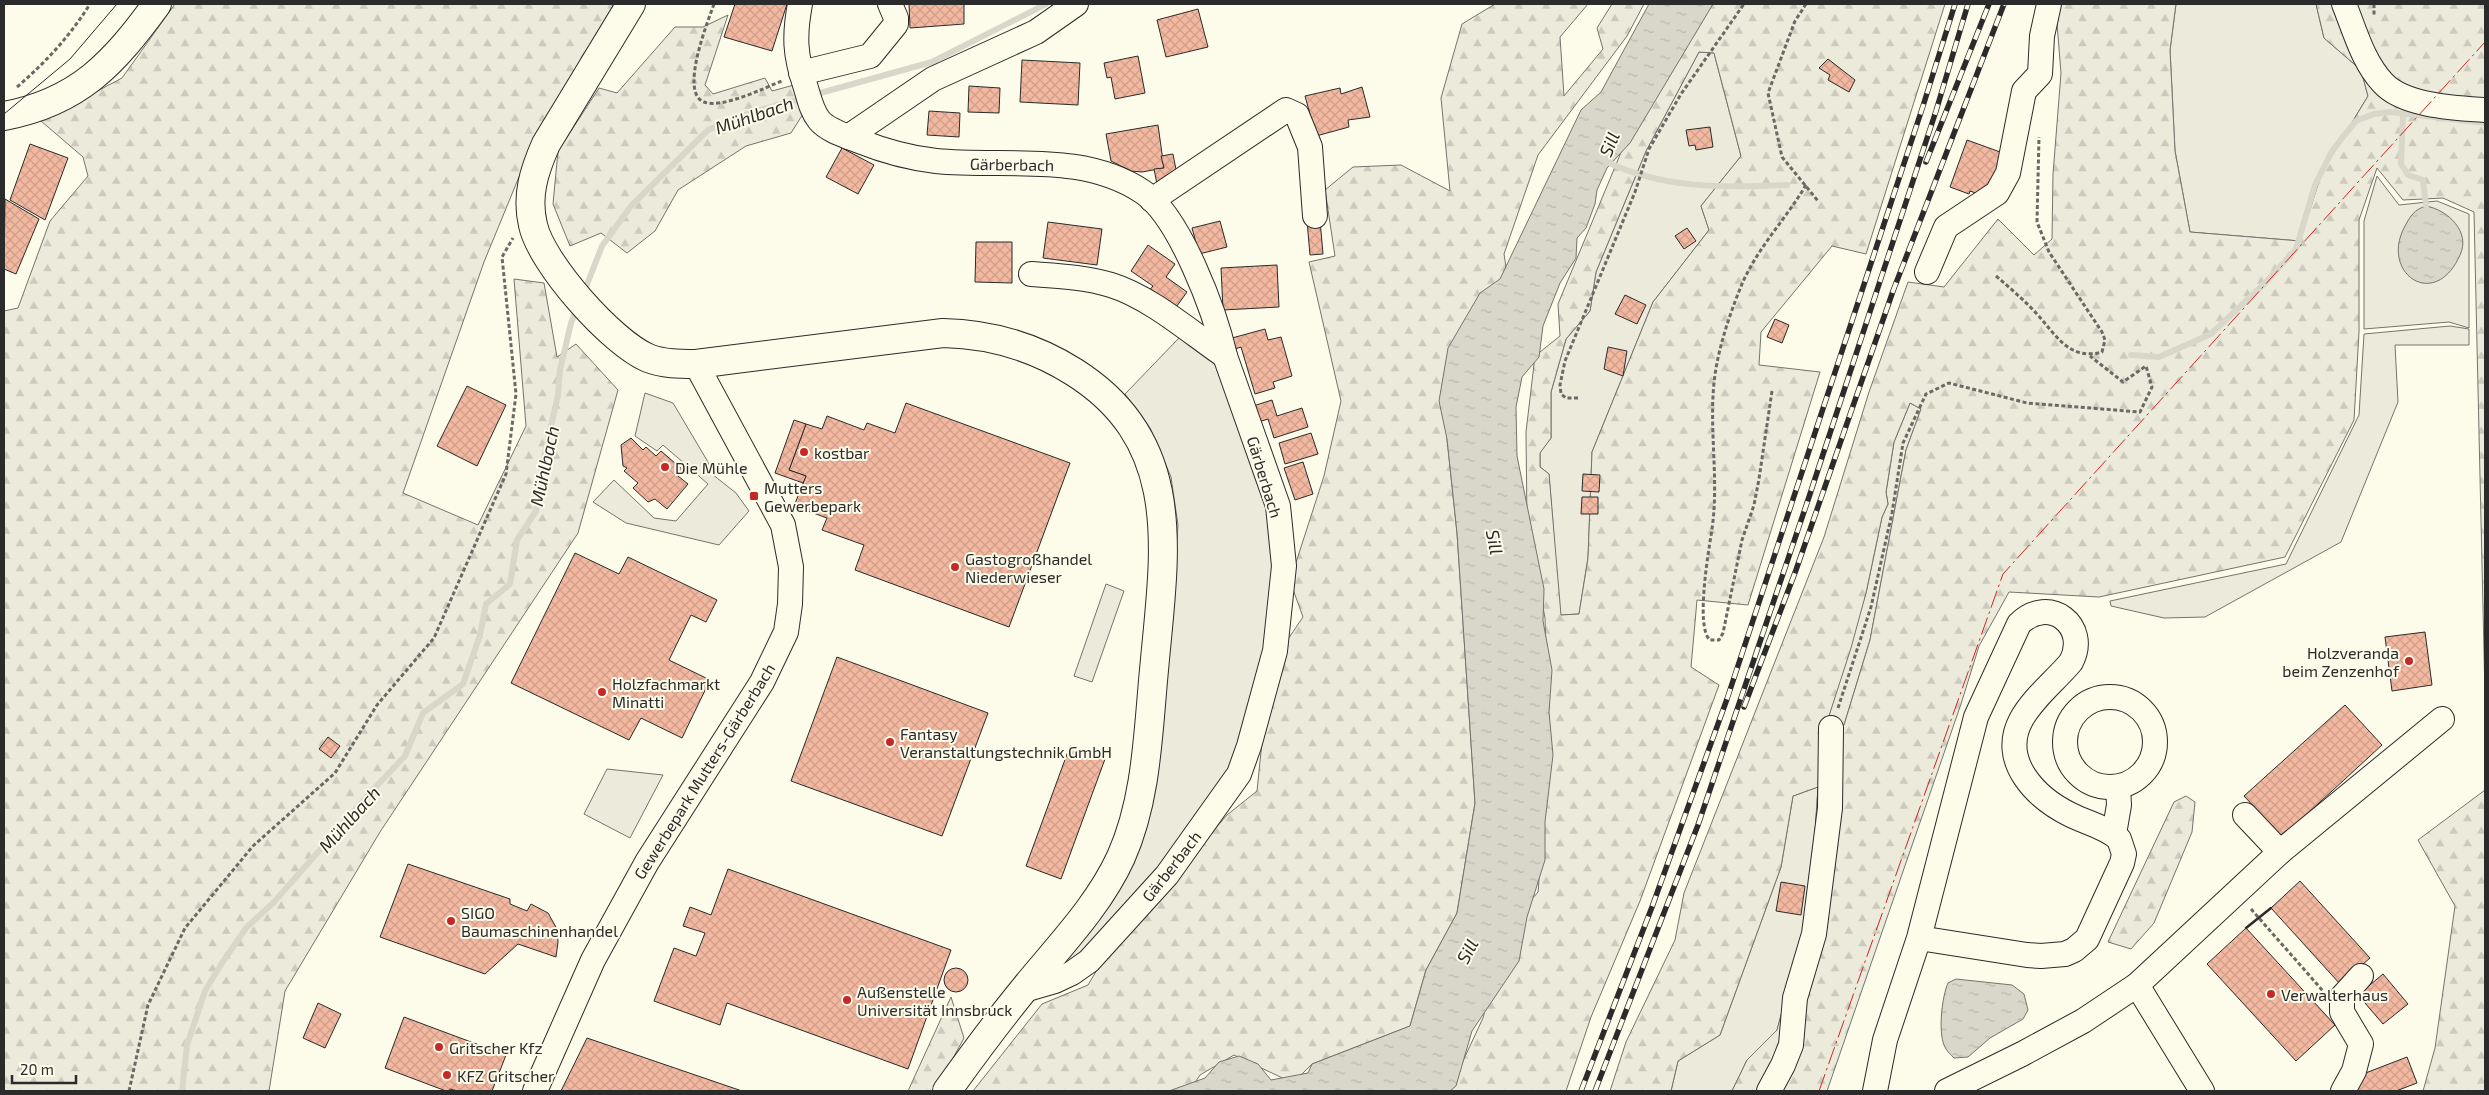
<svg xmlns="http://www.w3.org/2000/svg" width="2489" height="1095" font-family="'Exo 2',sans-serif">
  <defs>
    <pattern id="forest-firs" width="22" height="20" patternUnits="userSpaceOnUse" patternTransform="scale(1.25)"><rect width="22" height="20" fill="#ecebdb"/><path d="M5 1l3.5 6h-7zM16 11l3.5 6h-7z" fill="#cbcabc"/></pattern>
    <pattern id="water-ripples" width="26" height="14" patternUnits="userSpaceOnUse" patternTransform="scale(1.25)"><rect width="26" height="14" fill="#d8d7c9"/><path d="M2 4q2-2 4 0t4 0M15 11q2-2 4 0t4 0" fill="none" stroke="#bab9ad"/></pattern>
    <pattern id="building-cross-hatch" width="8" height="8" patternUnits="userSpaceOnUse" patternTransform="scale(1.25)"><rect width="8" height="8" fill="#f2b8a0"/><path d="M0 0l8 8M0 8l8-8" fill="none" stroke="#d09e8a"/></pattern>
  </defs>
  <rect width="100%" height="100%" fill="#fdfbea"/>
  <g fill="#ecebdb" stroke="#74746e">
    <path d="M2176 4H2316L2324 38 2361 70 2368 96 2322 172 2300 241 2190 232 2175 151 2170 50Z"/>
    <path d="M1699 52 1714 53 1741 156 1701 206 1709 230 1653 302 1592 452 1588 558 1579 614 1560 615 1549 474 1540 467V452L1551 438V392L1566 339 1590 311 1596 272 1646 151Z"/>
    <path d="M2377 176 2399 205 2437 201 2469 214V328L2449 322 2364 329V221Z"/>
    <path d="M2450 326 2469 329V345H2395L2398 402 2341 542 2205 617 2164 618 2111 606 2110 601 2286 564 2359 415 2364 334Z"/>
    <path d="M1179 338 1222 361 1272 503 1276 615 1242 754 1185 844 1072 964 1062 962 1091 931 1118 892 1170 621 1178 525 1171 477 1150 428 1125 394Z"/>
    <path d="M1910 403 1921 409 1906 450 1870 640 1844 725 1827 722 1866 593 1882 517 1888 504 1886 492 1894 442Z"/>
    <path d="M1818 787 1810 909 1777 1030 1747 1060 1732 1091H1671L1678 1061 1720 1035 1781 867 1793 796Z"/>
  </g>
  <g fill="url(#forest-firs)" stroke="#74746e" fill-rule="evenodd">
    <path d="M175 4H614L537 133 484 262 403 493 478 525 526 426 514 279 544 283 557 357 576 344 618 390 578 533 380 832 285 991 269 1091H4V311L18 308 50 221 88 176 83 157 41 121 122 78Z"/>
    <path d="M1495 4H1588L1560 37 1564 96 1603 49 1597 28 1612 4H1644L1627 36 1538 155 1504 254 1511 299 1447 439 1457 533 1475 803 1457 913 1426 970 1410 1026 1312 1064 1293 1083 1234 1055 1200 1075 1189 1091H973L1042 1004 1088 985 1106 955 1227 815 1257 791 1262 742 1278 654 1303 617 1290 581 1324 476 1341 401 1309 262 1335 256 1325 190 1353 167 1401 165 1450 191 1441 98 1462 24Z"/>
    <path d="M1713 4H1945L1866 254 1832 246 1761 332 1759 365 1820 372 1748 605 1697 600 1691 667 1719 685 1640 901 1591 1017 1566 1091H1449L1483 1018 1507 927 1538 892 1549 754 1545 618 1527 523 1526 432 1535 356 1560 336 1558 304 1627 138 1657 85ZM1699 52 1714 53 1741 156 1701 206 1709 230 1653 302 1592 452 1588 558 1579 614 1561 615 1549 474 1540 467V453L1551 438V392L1566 339 1590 311 1596 272 1646 151Z"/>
    <path d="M2059 4H2176L2170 50 2175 151 2190 232 2300 241 2322 172 2368 96 2361 70 2324 38 2316 4H2485V696L2474 212 2443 198 2403 200 2377 168 2359 220V332L2354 420 2285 557 2099 597 2009 592 1979 646 1961 704 1827 1091H1732L1747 1060 1777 1030 1810 909 1818 787 1793 796 1781 867 1720 1035 1678 1061 1671 1091H1610L1626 1042 1675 940 1684 893 1824 537 1869 392 1908 282 1944 287 1998 219 2034 255 2052 239 2053 174 2061 73 2056 11ZM1910 403 1921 409 1906 450 1870 640 1844 725 1827 722 1851 648 1866 593 1882 517 1888 504 1886 492 1894 442Z"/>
    <path d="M728 15 705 85 713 94 765 78 772 91 794 85 803 114 791 133 746 146 678 190 655 231 627 253 601 233 570 246 553 204 558 151 599 88 617 93 675 27H703Z"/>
    <path d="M2485 790V1091H2423L2435 1048 2455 906 2418 840Z"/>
    <path d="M2186 796 2195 802 2192 832 2154 923 2131 949 2108 942 2174 802Z"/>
    <path d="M951 997 964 1038 935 1091H908Z"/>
  </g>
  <g fill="#eceadb" stroke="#74746e">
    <path d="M645 393 673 403 708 462 712 474 736 493 749 511 719 545 626 523 593 502 614 480 654 518 676 521 708 484 663 445 657 451 635 436Z"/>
    <path d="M1106 584 1124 591 1092 682 1074 676Z"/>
    <path d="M607 769 663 775 630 838 584 814Z"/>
  </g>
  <g fill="url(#water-ripples)" stroke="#74746e">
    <path d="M1649 4H1713L1630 143 1607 168 1597 190 1595 204 1586 228 1577 238 1576 258 1560 283 1543 326 1539 357 1522 377 1516 407 1517 456 1544 589 1543 621 1552 670 1549 712 1553 755 1545 822V860L1527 917 1519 961 1472 1031 1456 1086 1450 1091H1169L1205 1078 1219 1062 1239 1056 1258 1064 1271 1080 1308 1073 1312 1064 1410 1026 1426 970 1457 913 1475 803 1457 533 1447 439 1439 401 1448 348 1480 293 1500 279 1581 110 1601 92Z"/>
    <path d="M2426 206C2448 210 2471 232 2460 255 2435 312 2379 273 2405 226 2411 215 2414 210 2426 206Z"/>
    <path d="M1956 979 2012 985 2024 994 2028 1010 2023 1019 1990 1038 1968 1057 1954 1058C1951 1055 1948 1052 1946 1049 1937 1036 1942 996 1948 983Z"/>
  </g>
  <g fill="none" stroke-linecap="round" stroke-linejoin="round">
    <g stroke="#d8d7c9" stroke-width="6">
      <path d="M813 95 932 62 1046 4"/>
      <path d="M2403 114 2401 164 2408 175 2423 180 2426 206"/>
      <path d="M1605 161C1662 189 1725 188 1787 185"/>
      <path d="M584 292 602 246 631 206 708 130 753 112 804 98"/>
      <path d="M2131 355 2159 357 2211 334 2267 281 2296 249 2315 185 2331 153 2342 138 2356 121 2374 114 2390 112 2485 123"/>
      <path d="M182 1091 187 1045 205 991 222 963 246 928 274 902 370 793 405 756 423 713 463 684 480 635 486 604 510 584 517 540 536 511 545 453 558 395 560 370 571 323 577 308"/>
    </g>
  </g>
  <g fill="url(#building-cross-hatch)" stroke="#2b2b2b">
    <path d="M735 4H787L772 51 724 37Z"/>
    <path d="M909 4H964V24L910 28Z"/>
    <path d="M1198 9 1208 47 1166 57 1157 20Z"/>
    <path d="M1138 56 1145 93 1115 99 1111 77 1107 78 1104 63Z"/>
    <path d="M1828 59 1855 80 1849 92 1828 80 1830 75 1819 68Z"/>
    <path d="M1022 60 1080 63 1078 105 1020 102Z"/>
    <path d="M969 86 1000 88 999 113 968 112Z"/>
    <path d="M1362 87 1370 117 1348 120 1349 127 1316 136 1305 96 1340 88 1341 94Z"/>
    <path d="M929 111 960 113 959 137 927 135Z"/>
    <path d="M1158 125 1164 168 1142 172 1131 171 1111 161 1106 134Z"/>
    <path d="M1710 127 1713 147 1696 150 1695 145 1689 146 1686 130Z"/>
    <path d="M1967 140 2003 153 1987 197 1970 191 1969 194 1950 187Z"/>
    <path d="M30 144 68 158 45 220 10 200Z"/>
    <path d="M842 148 874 165 858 194 826 177Z"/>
    <path d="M1173 154 1178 180 1157 184 1154 169 1164 168 1161 156Z"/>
    <path d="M5 199 39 219 16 274 4 269Z"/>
    <path d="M1320 220 1323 254 1310 255 1307 221Z"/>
    <path d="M1220 221 1227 247 1199 254 1192 228Z"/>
    <path d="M1048 222 1102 229 1097 265 1043 258Z"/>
    <path d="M1687 228 1696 241 1684 249 1675 236Z"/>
    <path d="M976 242H1012V283L975 282Z"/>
    <path d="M1148 245 1175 264 1166 277 1187 292 1174 310 1148 292 1153 286 1131 271Z"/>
    <path d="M1277 265 1279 307 1223 310 1221 268Z"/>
    <path d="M1625 295 1646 305 1637 324 1615 314Z"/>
    <path d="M1775 319 1789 325 1782 343 1767 337Z"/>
    <path d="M1265 329 1268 340 1281 337 1292 376 1273 382 1275 388 1255 394 1241 347 1235 349 1232 338Z"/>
    <path d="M1608 347 1627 351 1623 376 1604 369Z"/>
    <path d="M467 386 506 405 477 466 437 446Z"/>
    <path d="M1272 400 1277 416 1302 408 1308 427 1274 438 1268 419 1255 423 1250 407Z"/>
    <path d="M906 403 1070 463 1009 627 855 570 864 545 822 530 827 518 794 506 806 476 789 470 806 424 822 429 827 416 864 430 867 423 895 433Z"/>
    <path d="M794 420 806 424 789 470 806 476 803 483 775 473Z"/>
    <path d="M1311 433 1318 454 1285 464 1279 443Z"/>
    <path d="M631 438 643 450 646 447 656 456 661 451 683 470 678 476 688 484 667 509 655 499 648 502 633 488 638 483 624 471 627 468 623 466 621 445Z"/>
    <path d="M1303 462 1313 494 1295 500 1284 468Z"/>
    <path d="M1583 474 1600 475 1599 492 1582 491Z"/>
    <path d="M1582 497H1598V514H1581Z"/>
    <path d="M575 553 619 574 628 557 717 600 706 622 691 615 669 660 710 680 682 738 641 718 629 740 511 683Z"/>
    <path d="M2425 632 2432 685 2392 691 2385 637Z"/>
    <path d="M837 657 988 713 942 836 791 781Z"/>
    <path d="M2345 705 2382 745 2282 837 2244 796Z"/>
    <path d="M328 737 340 746 331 758 319 749Z"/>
    <path d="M1070 746 1105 759 1061 879 1026 866Z"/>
    <path d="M408 864 510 899V904L527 911 531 904 548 913 557 929 558 942 556 957 518 944 485 974 380 937Z"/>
    <path d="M728 869 951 950 908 1069 727 1003 720 1025 654 1001 674 948 696 956 705 933 683 926 690 907 711 915Z"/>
    <path d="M2300 881 2370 958 2340 984 2271 908Z"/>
    <path d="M1781 882 1805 886 1801 915 1776 911Z"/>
    <path d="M2246 928 2335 1025 2296 1061 2207 964Z"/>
    <circle cx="956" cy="980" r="12"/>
    <path d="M2383 974 2408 1004 2383 1024 2358 995Z"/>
    <path d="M318 1003 341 1014 325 1048 303 1038Z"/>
    <path d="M404 1017 506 1055 492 1091H458L450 1089 449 1091H446L385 1068Z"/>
    <path d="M587 1038 742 1091H561Z"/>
    <path d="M2407 1057 2417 1083 2396 1091H2355L2350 1079Z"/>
  </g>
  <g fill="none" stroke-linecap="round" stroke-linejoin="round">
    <g stroke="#2b2b2b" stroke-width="26">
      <g id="minor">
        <path d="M800 4C794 36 795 55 805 85 809 97 811 110 819 120 828 131 847 136 859 141 884 151 909 158 936 161 1004 168 1082 151 1143 192 1180 217 1215 312 1225 356L1278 506 1284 566 1275 651 1249 746 1239 774 1167 875 1089 961 1072 973 1055 981 1024 990"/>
        <path d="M2344 4C2355 31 2363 62 2383 83 2404 106 2456 108 2485 110"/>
        <path d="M801 73 870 56 896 24V18L890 4"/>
        <path d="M848 137 933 79 1036 32 1076 4"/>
        <path d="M1152 200 1286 110 1297 115 1310 147 1315 216"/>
        <path d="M1927 272 1946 227 1997 193 2008 173 2024 91 2040 74 2042 36 2049 4"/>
        <path d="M1031 274C1058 276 1085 277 1111 285 1150 297 1190 332 1225 356"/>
        <circle cx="2110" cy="742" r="45"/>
        <path d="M2245 815 2280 852"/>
        <path d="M2114 834 2119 805 2118 787"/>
        <path d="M2137 985 2202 1091"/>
        <path d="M535 1091 593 960 647 862 762 682 786 632 790 604 791 567 783 525 696 364"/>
        <path d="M1769 1091 1783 1065 1791 1045 1795 998 1814 934 1830 808 1831 728"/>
        <path d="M1875 1091 1885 1040 1919 938 1976 717 2019 624C2049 594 2090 626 2071 662 2055 681 2033 698 2021 720 1999 761 2036 798 2071 815 2087 823 2106 827 2119 839L2124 854 2122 863 2087 939 2074 950 2065 954 2041 956 2027 955 1919 938"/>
        <path d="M1947 1091 2022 1054 2083 1021 2137 985 2280 852 2442 719"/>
        <path d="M2343 1091 2354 1071 2361 1044 2342 1012V997L2361 976"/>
      </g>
    </g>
    <g stroke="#2b2b2b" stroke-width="30">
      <g id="major">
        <path d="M631 4 546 144C534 171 526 196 533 225 541 263 612 343 648 358 663 364 680 364 696 364L943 333C991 334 1033 346 1074 372 1187 443 1164 556 1154 670 1148 732 1147 799 1121 857 1098 907 1059 946 1025 988 998 1021 972 1056 947 1091"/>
        <path d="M4 116C79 102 114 63 157 4"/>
      </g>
    </g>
    <g stroke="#6a6964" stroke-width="3" stroke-dasharray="4 2.5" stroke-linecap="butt">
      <path d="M714 4C708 21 679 93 704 102 722 109 764 88 782 81"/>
      <path d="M1806 4 1795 21 1768 93 1782 157 1818 201"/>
      <path d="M2374 4V15"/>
      <path d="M17 87C46 62 70 36 90 4"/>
      <path d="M1996 276C2010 288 2024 300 2037 314 2056 335 2069 361 2102 352L2105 340 2102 332 2049 252 2037 222 2039 137"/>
      <path d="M1772 391 1759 479 1754 505 1742 540 1723 633 1719 640H1710C1695 627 1709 549 1712 529 1720 474 1706 417 1717 363 1722 337 1732 308 1742 284 1758 247 1786 219 1806 185"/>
      <path d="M1578 398H1566L1561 394 1560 385 1565 361 1635 192 1649 149 1681 94 1744 4"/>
      <path d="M1838 708 1871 607 1892 513 1903 443 1926 394 1949 383 2027 403 2140 412 2152 387 2146 366 2123 382 2090 356"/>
      <path d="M2251 909 2323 991"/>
      <path d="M129 1091 148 1005 185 928 253 846 335 773 377 705 434 638 506 474 516 394 502 257 513 238"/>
    </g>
    <use href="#minor" stroke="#fdfbea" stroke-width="24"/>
    <use href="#major" stroke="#fdfbea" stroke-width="28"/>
    <path stroke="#2b2b2b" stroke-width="1" d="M4 114 70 59 117 4"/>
    <g stroke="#2b2b2b" stroke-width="5.5">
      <g id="rail">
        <path d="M1926 162 1989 4"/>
        <path d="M1744 707 1796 570 1893 291 2004 4"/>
        <path d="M1581 1091 1652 907 1727 699 1923 106 1955 4"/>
        <path d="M1595 1091 1698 825 1809 497 1936 111 1968 4"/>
      </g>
    </g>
    <use href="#rail" stroke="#fdfbea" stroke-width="4" stroke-dasharray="11" stroke-linecap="butt"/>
    <path stroke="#2b2b2b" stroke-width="2.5" d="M2246 928 2271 908"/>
    <path stroke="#c62828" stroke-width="1" stroke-dasharray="18 4 2.5 4" stroke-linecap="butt" d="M1819 1091 2003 574 2485 42"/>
  </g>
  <g fill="#c62828" stroke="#fdfbea" stroke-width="2">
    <circle cx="804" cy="452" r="5"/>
    <circle cx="665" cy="467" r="5"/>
    <rect x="749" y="491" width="10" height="10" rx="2.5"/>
    <circle cx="955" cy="567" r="5"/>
    <circle cx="2409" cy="661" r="5"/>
    <circle cx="602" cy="692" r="5"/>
    <circle cx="890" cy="742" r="5"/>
    <circle cx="451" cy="921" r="5"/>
    <circle cx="2271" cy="994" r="5"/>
    <circle cx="847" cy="1000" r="5"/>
    <circle cx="439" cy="1047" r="5"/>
    <circle cx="447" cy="1075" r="5"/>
  </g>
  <g text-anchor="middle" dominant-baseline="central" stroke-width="4" stroke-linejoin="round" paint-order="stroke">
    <g font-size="16" fill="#2b2b2b" stroke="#fdfbea">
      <text transform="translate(1012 164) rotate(1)">Gärberbach</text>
      <text transform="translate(1265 477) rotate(73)">Gärberbach</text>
      <text transform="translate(704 771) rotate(-58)">Gewerbepark Mutters-Gärberbach</text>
      <text transform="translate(1171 866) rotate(-52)">Gärberbach</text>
    </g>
    <g font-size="16" fill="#2b2b2b" stroke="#fdfbea" text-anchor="start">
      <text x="814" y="452">kostbar</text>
      <text x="675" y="467">Die Mühle</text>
      <text x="764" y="487">Mutters<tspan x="764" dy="18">Gewerbepark</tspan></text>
      <text x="965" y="558">Gastogroßhandel<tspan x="965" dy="18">Niederwieser</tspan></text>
      <text x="2399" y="652" text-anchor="end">Holzveranda<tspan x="2399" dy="18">beim Zenzenhof</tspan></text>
      <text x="612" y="683">Holzfachmarkt<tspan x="612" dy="18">Minatti</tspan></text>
      <text x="900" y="733">Fantasy<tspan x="900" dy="18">Veranstaltungstechnik GmbH</tspan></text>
      <text x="461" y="912">SIGO<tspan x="461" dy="18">Baumaschinenhandel</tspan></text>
      <text x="857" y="991">Außenstelle<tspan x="857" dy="18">Universität Innsbruck</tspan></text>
      <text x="2281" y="994">Verwalterhaus</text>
      <text x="449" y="1047">Gritscher Kfz</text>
      <text x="457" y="1075">KFZ Gritscher</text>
    </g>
    <g font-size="18" font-style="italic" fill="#2b2b2b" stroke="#fdfbea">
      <text transform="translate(754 115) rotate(-19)">Mühlbach</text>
      <text transform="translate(1609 144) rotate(-68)">Sill</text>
      <text transform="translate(544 466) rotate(-78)">Mühlbach</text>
      <text transform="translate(1495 542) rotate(79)">Sill</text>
      <text transform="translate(349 819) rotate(-48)">Mühlbach</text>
      <text transform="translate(1467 951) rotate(-62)">Sill</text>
    </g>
  </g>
  <rect width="2489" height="1095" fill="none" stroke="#2b2b2b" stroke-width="10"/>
  <path d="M12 1075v8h64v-8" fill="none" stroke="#2b2b2b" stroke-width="2.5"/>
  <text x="20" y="1075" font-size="15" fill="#2b2b2b" stroke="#fdfbea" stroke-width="4" paint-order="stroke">20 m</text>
</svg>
